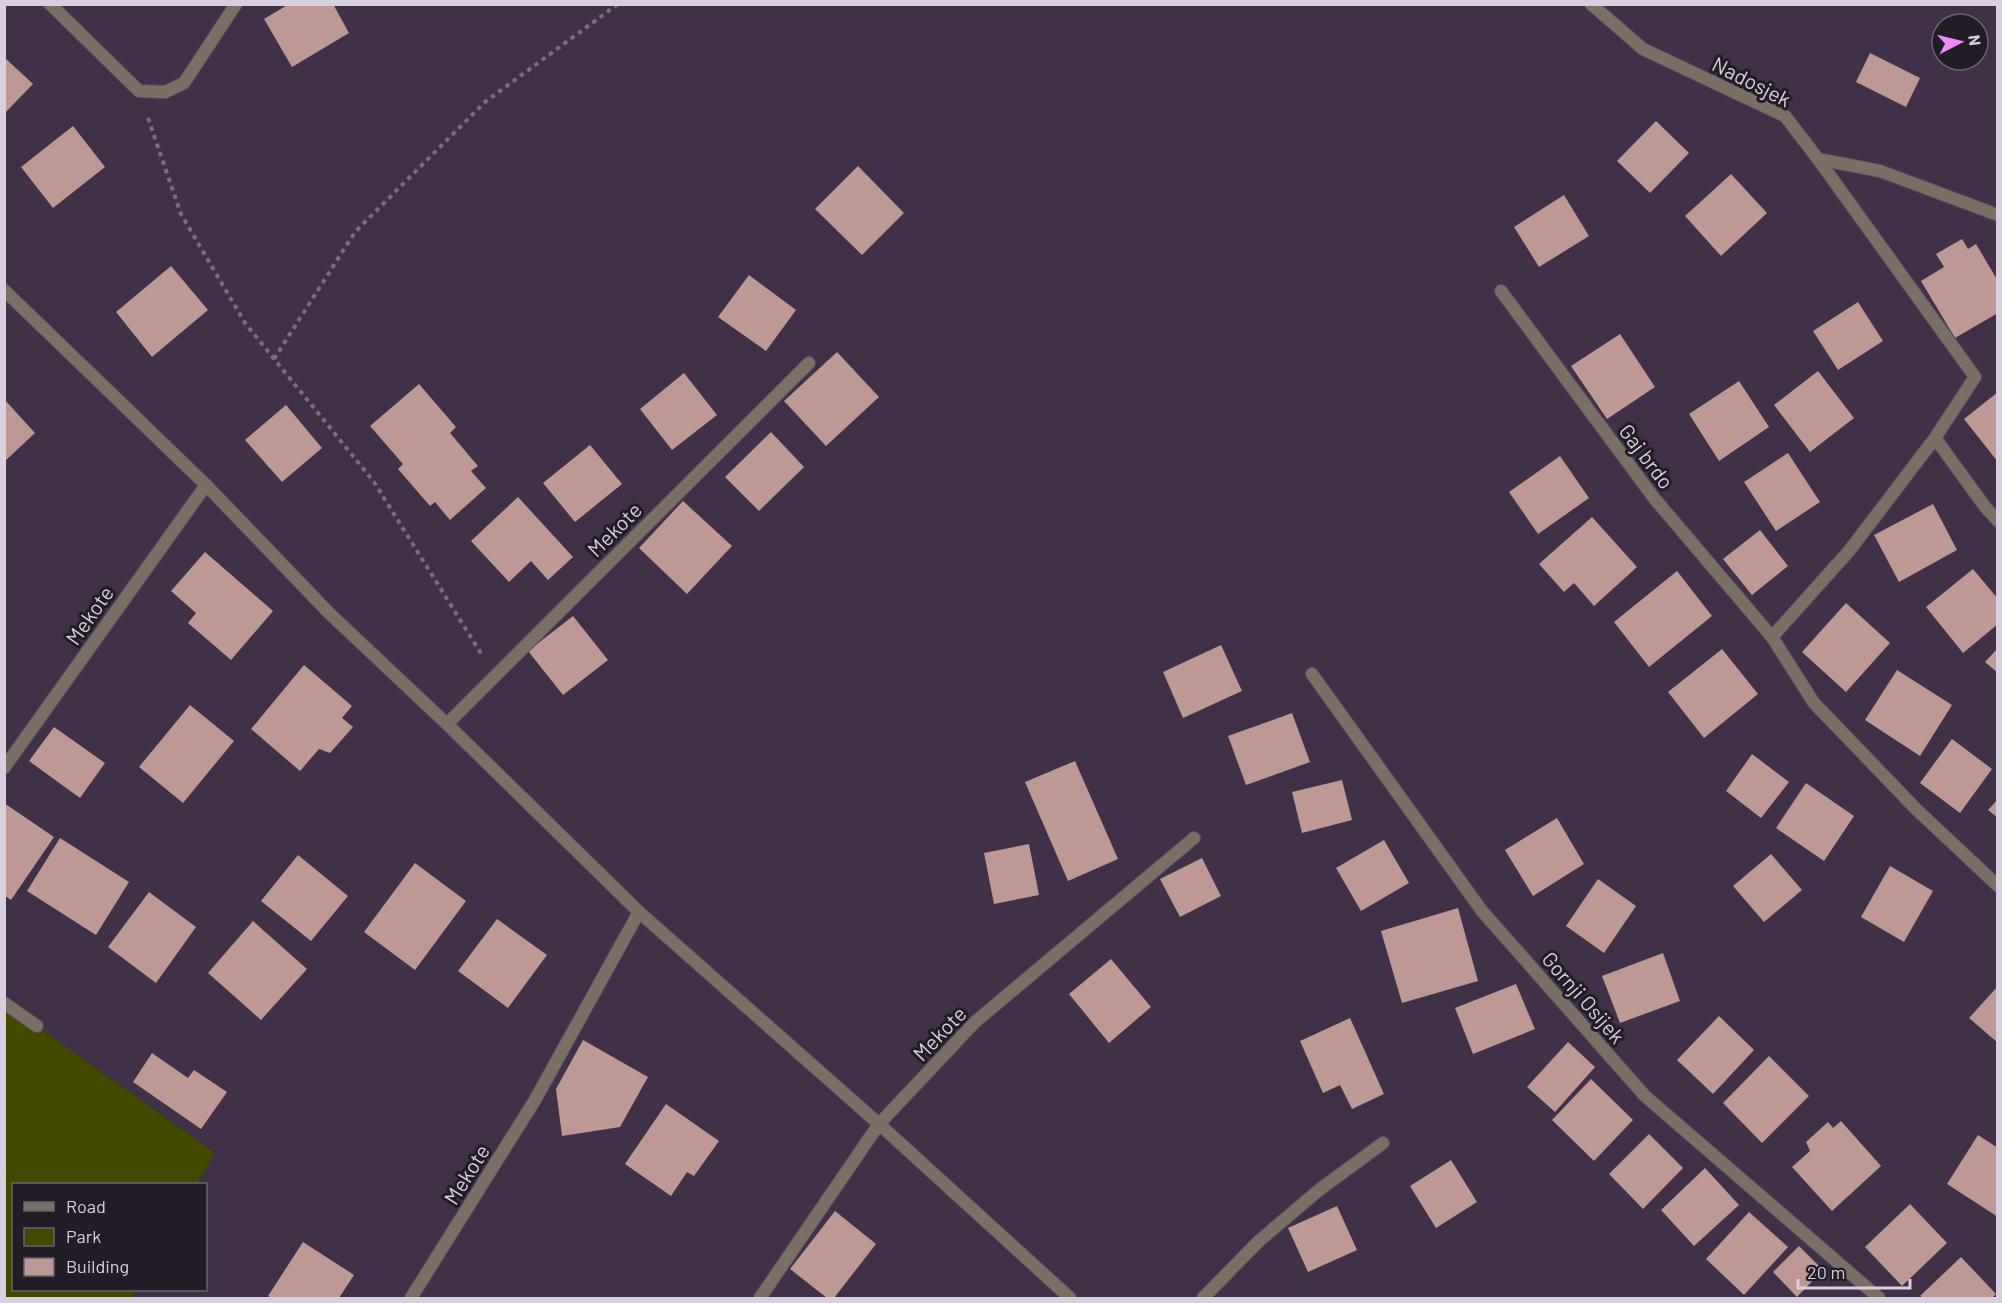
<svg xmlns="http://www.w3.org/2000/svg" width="2002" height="1303" font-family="Barlow,sans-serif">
  <rect width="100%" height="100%" fill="#403048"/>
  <path fill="#434a00" d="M4 1003 215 1153 197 1184H14V1290H136L131 1298H5Z"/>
  <g fill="#bd9894">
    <path d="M289 4H333L349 33 292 67 264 19Z"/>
    <path d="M1870 53 1920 78 1906 107 1856 82Z"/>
    <path d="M4 57 33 84 4 114Z"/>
    <path d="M1656 121 1689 153 1650 193 1617 161Z"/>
    <path d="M73 126 105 167 53 208 21 167Z"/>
    <path d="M858 166 904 213 862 255 815 209Z"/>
    <path d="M1731 174 1767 213 1721 256 1685 216Z"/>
    <path d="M1564 195 1589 236 1539 267 1514 227Z"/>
    <path d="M1962 239 1968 249 1976 244 1998 281V313L1955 338 1921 281 1944 267 1936 254Z"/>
    <path d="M171 266 208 310 152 357 116 312Z"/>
    <path d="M749 275 796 310 766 351 718 317Z"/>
    <path d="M1858 302 1883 341 1838 370 1813 331Z"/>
    <path d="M1620 334 1655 387 1607 419 1571 366Z"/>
    <path d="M837 352 879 397 826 446 784 401Z"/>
    <path d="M1818 371 1854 418 1810 452 1774 405Z"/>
    <path d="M684 373 717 415 672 450 640 409Z"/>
    <path d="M1739 381 1769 427 1719 461 1689 414Z"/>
    <path d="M419 384 456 427 450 433 478 466 471 471 486 488 450 520 435 502 430 506 398 469 403 464 370 426Z"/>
    <path d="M1998 392V462L1964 419Z"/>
    <path d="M4 399 35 433 4 462Z"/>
    <path d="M286 405 322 448 282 482 245 440Z"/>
    <path d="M771 432 804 467 759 511 725 477Z"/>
    <path d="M590 445 622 484 575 522 543 483Z"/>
    <path d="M1788 453 1820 502 1776 531 1744 482Z"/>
    <path d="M1560 456 1589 498 1538 534 1509 492Z"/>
    <path d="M518 497 573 557 548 580 531 561 509 582 471 541Z"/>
    <path d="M683 501 732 546 687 594 639 548Z"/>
    <path d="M1933 504 1957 550 1899 582 1874 535Z"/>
    <path d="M1592 517 1637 567 1594 606 1574 583 1564 592 1539 564Z"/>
    <path d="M1760 530 1788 566 1752 595 1723 559Z"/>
    <path d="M205 552 273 611 231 660 188 623 196 613 171 591Z"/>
    <path d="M1973 569 1998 599V624L1963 653 1926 607Z"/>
    <path d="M1677 571 1712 616 1649 667 1614 622Z"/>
    <path d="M1846 603 1890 643 1846 692 1802 652Z"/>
    <path d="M573 616 608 660 563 695 528 651Z"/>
    <path d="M1221 645 1242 691 1183 718 1163 672Z"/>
    <path d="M1998 648V673L1985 662Z"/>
    <path d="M1722 649 1758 694 1704 738 1668 692Z"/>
    <path d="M304 665 352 706 342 718 353 727 330 753 319 749 300 771 251 729Z"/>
    <path d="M1897 670 1952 705 1920 756 1865 720Z"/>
    <path d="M190 705 234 741 183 803 139 767Z"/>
    <path d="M1292 713 1310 762 1246 785 1228 736Z"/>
    <path d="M54 727 105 763 80 798 29 761Z"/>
    <path d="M1952 739 1992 769 1960 813 1920 783Z"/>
    <path d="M1752 754 1789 782 1761 818 1726 791Z"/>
    <path d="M1075 761 1118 859 1068 881 1025 782Z"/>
    <path d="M1342 780 1352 820 1302 833 1292 792Z"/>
    <path d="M1806 783 1854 816 1824 861 1776 828Z"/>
    <path d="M1998 799V818L1988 810Z"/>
    <path d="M4 803 54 837 11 900 4 895Z"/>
    <path d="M1557 818 1584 864 1533 896 1505 850Z"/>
    <path d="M60 838 129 882 96 935 27 891Z"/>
    <path d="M1384 840 1409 883 1361 911 1336 868Z"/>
    <path d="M1029 844 1039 895 994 904 984 853Z"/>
    <path d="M1771 854 1802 890 1764 922 1733 886Z"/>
    <path d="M298 855 348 896 311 941 261 901Z"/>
    <path d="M1202 858 1221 896 1180 917 1160 879Z"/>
    <path d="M415 863 466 901 415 970 364 932Z"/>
    <path d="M1890 866 1933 891 1904 942 1861 917Z"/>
    <path d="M1598 879 1636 906 1604 953 1566 926Z"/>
    <path d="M149 892 196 927 156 983 108 947Z"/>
    <path d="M1458 908 1478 981 1402 1003 1381 931Z"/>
    <path d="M497 919 547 955 508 1008 458 971Z"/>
    <path d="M253 921 307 969 261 1020 208 973Z"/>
    <path d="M1663 953 1680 1001 1620 1023 1602 976Z"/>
    <path d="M1111 959 1151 1007 1109 1043 1069 994Z"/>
    <path d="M1516 984 1535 1029 1473 1054 1455 1008Z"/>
    <path d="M1998 986V1043L1969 1018Z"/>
    <path d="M1719 1016 1754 1050 1713 1094 1677 1060Z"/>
    <path d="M1350 1018 1384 1094 1352 1109 1340 1085 1323 1093 1300 1041Z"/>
    <path d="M583 1040 648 1077 620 1127 562 1136 556 1089Z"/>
    <path d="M1568 1042 1595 1067 1555 1112 1527 1087Z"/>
    <path d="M152 1053 188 1078 194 1070 227 1092 201 1129 133 1082Z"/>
    <path d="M1769 1056 1809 1096 1762 1143 1723 1103Z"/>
    <path d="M1591 1079 1633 1120 1594 1161 1552 1120Z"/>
    <path d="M666 1104 719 1141 694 1176 687 1172 671 1196 625 1164Z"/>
    <path d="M1841 1121 1881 1166 1832 1211 1792 1167 1810 1151 1806 1142 1828 1122 1833 1128Z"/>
    <path d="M1649 1134 1683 1168 1643 1209 1609 1174Z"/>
    <path d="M1978 1135 1998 1148V1217L1947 1184Z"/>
    <path d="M1451 1160 1477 1202 1436 1228 1410 1186Z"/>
    <path d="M1705 1168 1739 1205 1694 1246 1661 1210Z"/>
    <path d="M1910 1204 1947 1243 1902 1286 1865 1247Z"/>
    <path d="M1337 1206 1357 1250 1308 1272 1288 1228Z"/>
    <path d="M835 1211 876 1244 834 1298H827L790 1269Z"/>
    <path d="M1749 1212 1788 1247 1744 1295 1706 1259Z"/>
    <path d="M303 1242 354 1275 339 1298H272L268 1296Z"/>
    <path d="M1799 1246 1823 1270 1797 1297 1773 1272Z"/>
    <path d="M1961 1257 1996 1294 1992 1298H1923L1920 1296Z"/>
  </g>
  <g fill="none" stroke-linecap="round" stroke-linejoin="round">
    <g stroke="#5c4d63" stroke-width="14">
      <g id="minor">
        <path d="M50 4 139 91 165 92 184 83 236 4"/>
        <path d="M1591 4 1643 49 1785 116 1818 159 1975 377 1935 438 1849 551 1772 637"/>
        <path d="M1818 159 1880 171 1998 215"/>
        <path d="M4 290 206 485 330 614 447 724 639 912 879 1124 1070 1298"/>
        <path d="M1501 291 1654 498 1772 637 1814 703 1916 809 1998 886"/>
        <path d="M1935 438 1986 508 1998 521"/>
        <path d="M1312 674 1482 911 1645 1096 1879 1298"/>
        <path d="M447 724 809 363"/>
        <path d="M4 768 206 485"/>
        <path d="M4 1003 37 1026"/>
        <path d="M411 1298 535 1100 639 912"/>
        <path d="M760 1298 879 1124 975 1022 1194 838"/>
        <path d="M1203 1298 1259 1241 1319 1190 1383 1143"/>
      </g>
    </g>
    <g stroke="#796b80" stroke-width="4" stroke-dasharray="4.5 4.5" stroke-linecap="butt">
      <path d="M148 118 181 214 245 323 374 482 482 655"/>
      <path d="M274 359 355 232 485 102 618 4"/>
    </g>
    <use href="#minor" stroke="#796f64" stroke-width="12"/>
  </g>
  <g text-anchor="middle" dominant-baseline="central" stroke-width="6" stroke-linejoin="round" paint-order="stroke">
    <g font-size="21" fill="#d9d0df" stroke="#221c26">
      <text transform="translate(1752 81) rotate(27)">Nadosjek</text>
      <text transform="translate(1647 456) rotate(53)">Gaj brdo</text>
      <text transform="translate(614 529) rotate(-45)">Mekote</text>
      <text transform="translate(89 615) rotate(-55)">Mekote</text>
      <text transform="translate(1584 997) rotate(49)">Gornji Osijek</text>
      <text transform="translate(939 1033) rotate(-46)">Mekote</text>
      <text transform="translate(466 1174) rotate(-58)">Mekote</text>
    </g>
  </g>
  <rect width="2002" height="1303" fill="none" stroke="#d9d0df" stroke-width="12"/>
  <rect x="12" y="1183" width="195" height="108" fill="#221c26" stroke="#6b6470" stroke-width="1.5"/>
  <rect x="24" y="1202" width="30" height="9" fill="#796f64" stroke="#6b6470" stroke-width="1.5"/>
  <text x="66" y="1213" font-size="18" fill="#d9d0df">Road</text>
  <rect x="24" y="1228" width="30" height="18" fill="#434a00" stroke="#6b6470" stroke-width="1.5"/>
  <text x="66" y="1243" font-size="18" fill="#d9d0df">Park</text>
  <rect x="24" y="1258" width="30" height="18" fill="#bd9894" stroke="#6b6470" stroke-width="1.5"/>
  <text x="66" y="1273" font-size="18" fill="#d9d0df">Building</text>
  <g transform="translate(1960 42) rotate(83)"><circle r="28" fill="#221c26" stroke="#6b6470" stroke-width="1.5"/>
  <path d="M0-4.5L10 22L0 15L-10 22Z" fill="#ec8cfa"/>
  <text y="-9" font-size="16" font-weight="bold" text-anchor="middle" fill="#d9d0df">N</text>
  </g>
  <path d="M1798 1279v9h112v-9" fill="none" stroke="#d9d0df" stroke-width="3"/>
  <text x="1807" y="1279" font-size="18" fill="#d9d0df" stroke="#221c26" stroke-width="4.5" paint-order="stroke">20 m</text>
</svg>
